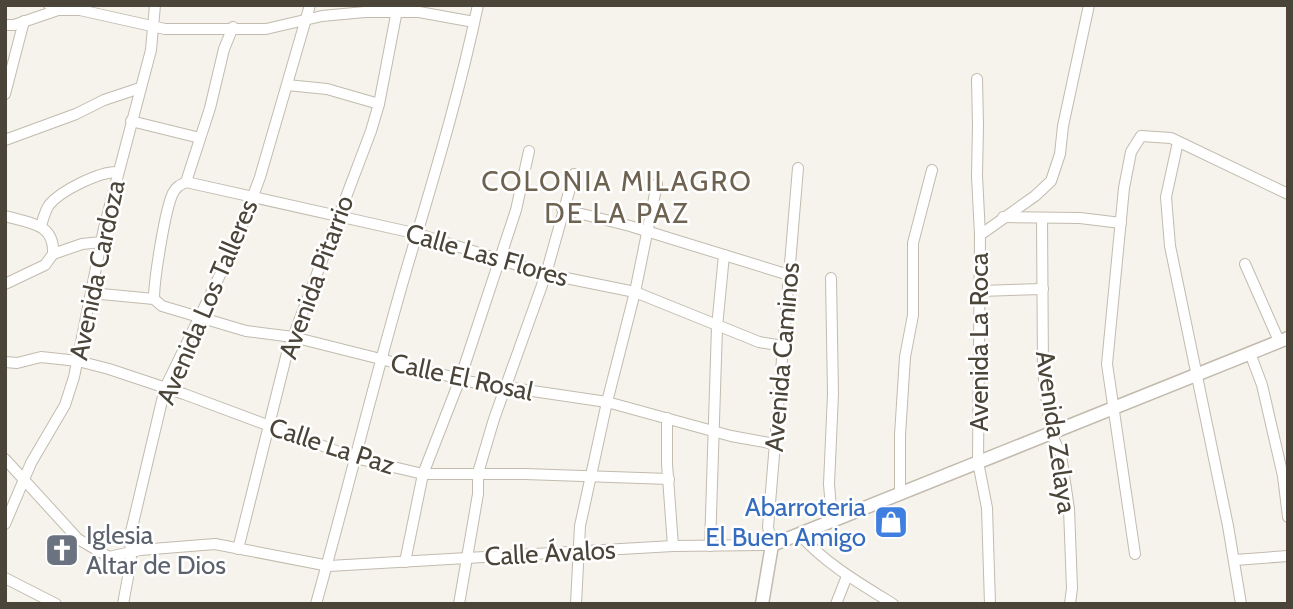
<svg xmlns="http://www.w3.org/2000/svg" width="1293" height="609" font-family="Cabin,sans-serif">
  <rect width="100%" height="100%" fill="#f6f3ec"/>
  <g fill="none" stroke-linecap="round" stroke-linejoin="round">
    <g stroke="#c2bbae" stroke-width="12">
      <g id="minor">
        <path d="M49 5 58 10H80L165 29H266L322 16 365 12H419L474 22"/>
        <path d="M5 25H14L58 10"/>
        <path d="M977 79 978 126 977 176 980 235 978 462 987 508 990 604"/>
        <path d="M287 85 327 89 379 104"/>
        <path d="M5 94 24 21"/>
        <path d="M131 121 200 138"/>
        <path d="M5 140 76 114 104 100 140 88"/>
        <path d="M1178 142 1166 197 1170 246 1228 526 1241 604"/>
        <path d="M186 182 418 234 546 274 635 292 759 342 783 346"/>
        <path d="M562 209 630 226 789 275"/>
        <path d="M5 216C29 223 55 223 53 254"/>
        <path d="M1003 217 1080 218 1121 223"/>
        <path d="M1042 218 1043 371 1051 433 1061 455 1069 509 1072 588 1070 604"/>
        <path d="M41 226C43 219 45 211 49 205 60 191 100 171 118 172"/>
        <path d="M980 235 1035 196 1051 181 1060 154 1063 126 1089 5"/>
        <path d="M53 254 82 244 101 242"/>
        <path d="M1245 264 1279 341"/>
        <path d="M831 278 833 394 829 484 832 521"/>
        <path d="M5 284 45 265 53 254"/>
        <path d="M980 291 1043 289"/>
        <path d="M91 293 154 299"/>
        <path d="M154 299 162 306 246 331 293 337 472 382 607 402 731 436 775 444"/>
        <path d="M154 299C154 280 165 209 173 193 176 187 180 185 186 182L210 108 224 49 233 27"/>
        <path d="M1250 353 1262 385 1283 476 1288 517"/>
        <path d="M5 362 17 363 41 357 78 361 109 369 184 394 355 458 423 474H525L669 479"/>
        <path d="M667 418V464L673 546"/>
        <path d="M5 459 78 539 109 557 140 550 215 544 329 566 673 546 772 545 768 527 798 168"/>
        <path d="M900 493V435L905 357 913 315V243L932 170"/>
        <path d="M5 524 31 463 65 405 74 377 104 228 151 50 155 5"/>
        <path d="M799 534C826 564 859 583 893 604"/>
        <path d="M710 546 717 327 724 255"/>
        <path d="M238 549 287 353 371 131 379 104 398 5"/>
        <path d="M1135 554 1107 364 1124 188 1131 152 1141 136 1171 138 1288 194"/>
        <path d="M1235 560 1288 556"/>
        <path d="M405 562 423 474 460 379 516 210 529 151"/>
        <path d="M5 578 56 604"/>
        <path d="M123 604 131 561 130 536 165 388 236 242 260 177 310 5"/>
        <path d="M316 604C347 493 374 381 406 271 432 183 459 96 478 5"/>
        <path d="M459 604 478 494V473L494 419 546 274 574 174"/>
        <path d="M576 604 580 526 607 402 635 292 657 184"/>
        <path d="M836 604 847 576"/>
      </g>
    </g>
    <g stroke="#c2bbae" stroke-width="15">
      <path id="tertiary" d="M762 604 772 545 1288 338"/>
    </g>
    <use href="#minor" stroke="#fff" stroke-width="10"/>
    <use href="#tertiary" stroke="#fff" stroke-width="12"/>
  </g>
  <defs>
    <g id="shop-square" transform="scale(1.75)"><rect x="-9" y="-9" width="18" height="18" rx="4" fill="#3f7fe0" stroke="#fff"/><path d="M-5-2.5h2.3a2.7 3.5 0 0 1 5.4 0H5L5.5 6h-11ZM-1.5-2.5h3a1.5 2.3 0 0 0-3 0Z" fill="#fff"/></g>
    <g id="church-square" transform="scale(1.75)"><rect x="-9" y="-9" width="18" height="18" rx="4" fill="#6b7280" stroke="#fff"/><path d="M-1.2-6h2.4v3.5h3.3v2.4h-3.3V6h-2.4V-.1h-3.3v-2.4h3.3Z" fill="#fff"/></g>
  </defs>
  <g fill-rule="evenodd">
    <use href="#shop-square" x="891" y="522"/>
    <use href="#church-square" x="62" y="550"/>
  </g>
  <g text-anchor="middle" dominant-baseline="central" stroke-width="5" stroke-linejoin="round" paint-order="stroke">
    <g font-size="26" fill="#4b4439" stroke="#fff">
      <text transform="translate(487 255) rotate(16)">Calle Las Flores</text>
      <text transform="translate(97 270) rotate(-78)">Avenida Cardoza</text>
      <text transform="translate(316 277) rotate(-70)">Avenida Pitarrio</text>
      <text transform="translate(207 302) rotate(-67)">Avenida Los Talleres</text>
      <text transform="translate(979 342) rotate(-90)">Avenida La Roca</text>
      <text transform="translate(782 357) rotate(-85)">Avenida Caminos</text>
      <text transform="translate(462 377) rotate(12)">Calle El Rosal</text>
      <text transform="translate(1056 432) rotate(82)">Avenida Zelaya</text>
      <text transform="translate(332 446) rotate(18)">Calle La Paz</text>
      <text transform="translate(550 553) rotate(-3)">Calle Ávalos</text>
    </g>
    <g font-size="26" fill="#366cbe" stroke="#fff" text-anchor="end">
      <text x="866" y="507">Abarroteria<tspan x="866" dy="30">El Buen Amigo</tspan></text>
    </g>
    <g font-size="26" fill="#5b616d" stroke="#fff" text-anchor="start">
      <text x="86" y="535">Iglesia<tspan x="86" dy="30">Altar de Dios</tspan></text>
    </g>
    <g font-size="28" letter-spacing="2" fill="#6e6250" stroke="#fff">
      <text x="617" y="181">COLONIA MILAGRO<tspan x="617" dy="32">DE LA PAZ</tspan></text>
    </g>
  </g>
  <rect width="1293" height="609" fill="none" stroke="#4b4439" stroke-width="14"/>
</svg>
